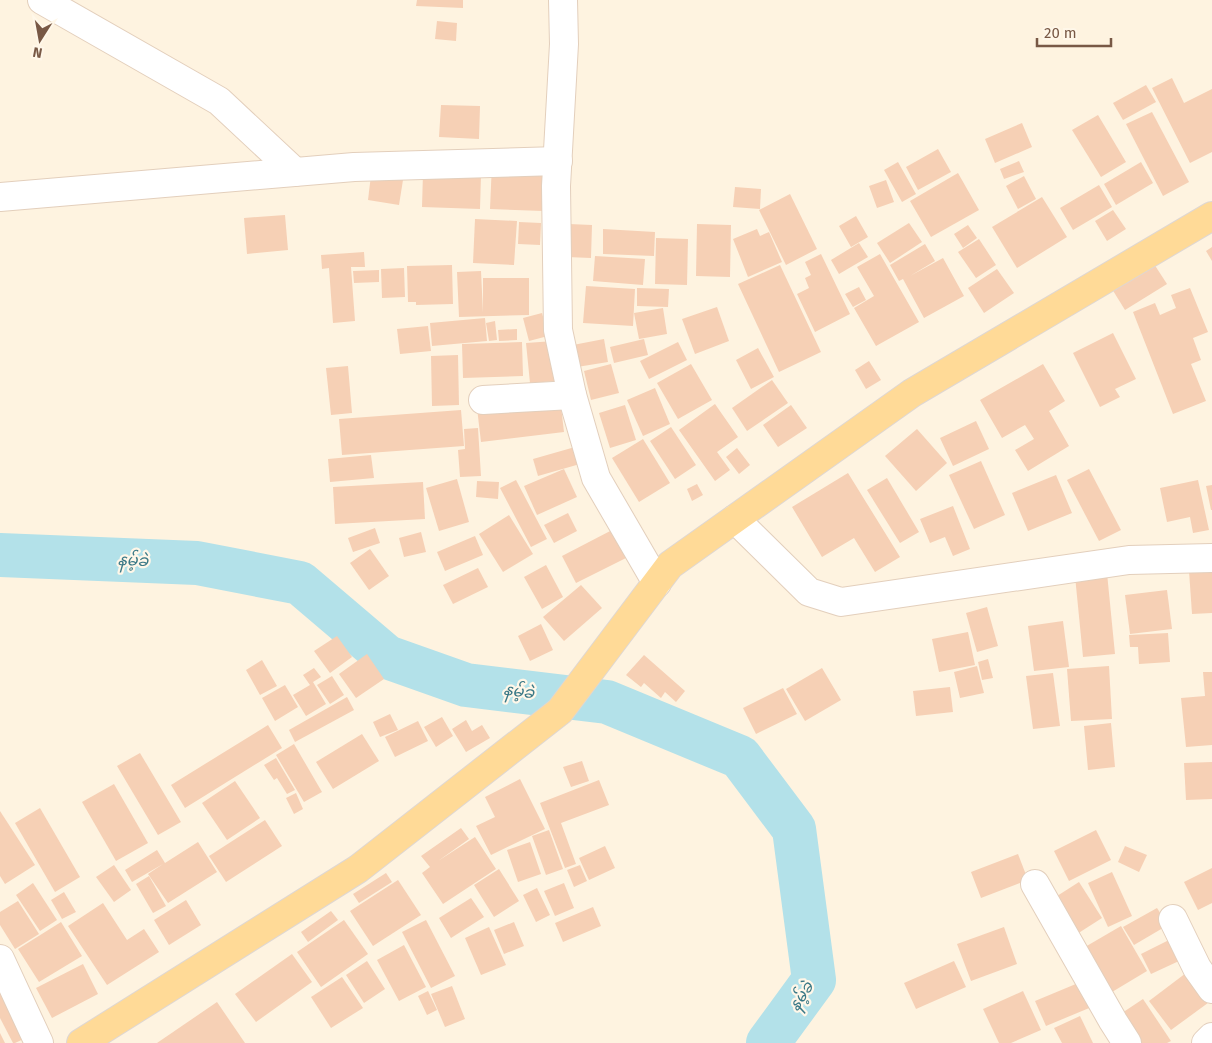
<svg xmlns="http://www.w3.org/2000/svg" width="1212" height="1043" font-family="'Fira Sans','Noto Sans Myanmar',sans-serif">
  <rect width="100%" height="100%" fill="#fef3e0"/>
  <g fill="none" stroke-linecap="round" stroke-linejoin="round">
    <path stroke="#b3e1e9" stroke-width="44" d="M0 555 197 563 300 583 387 657 466 685 607 702 740 757 794 829 814 980 768 1043"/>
  </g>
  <g fill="#f6d0b5">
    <path d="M417 0H463V8L416 6Z"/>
    <path d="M437 21 457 23 456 41 435 39Z"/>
    <path d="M1172 78 1184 103 1212 89V152L1190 163 1152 88Z"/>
    <path d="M1146 85 1156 102 1123 120 1113 103Z"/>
    <path d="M441 105 480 106 479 139 439 137Z"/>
    <path d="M1152 112 1189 182 1163 196 1126 124Z"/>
    <path d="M1098 115 1126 162 1101 177 1072 130Z"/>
    <path d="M1022 123 1032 147 995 163 985 139Z"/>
    <path d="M938 149 951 172 918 190 906 167Z"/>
    <path d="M1019 161 1024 172 1004 179 1000 169Z"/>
    <path d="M898 162 916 194 902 202 884 170Z"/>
    <path d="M1141 162 1153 183 1116 205 1104 184Z"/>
    <path d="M492 163 545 165 543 211 490 209Z"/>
    <path d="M423 173 481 175 480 209 422 207Z"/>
    <path d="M958 173 979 210 931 237 910 201Z"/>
    <path d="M371 175 403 180 399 205 368 200Z"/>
    <path d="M1024 176 1036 199 1018 209 1006 186Z"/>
    <path d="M886 180 894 202 877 208 869 186Z"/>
    <path d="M1099 185 1112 207 1073 230 1060 208Z"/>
    <path d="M735 187 761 189 760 209 733 207Z"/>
    <path d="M790 194 817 249 786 265 759 210Z"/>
    <path d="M1042 197 1067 237 1017 268 992 227Z"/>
    <path d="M1113 210 1126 229 1107 241 1095 221Z"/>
    <path d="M285 215 288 250 247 254 244 218Z"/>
    <path d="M856 216 868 237 851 247 839 226Z"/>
    <path d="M475 219 517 221 514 265 473 263Z"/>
    <path d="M519 222 541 223 540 245 518 244Z"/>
    <path d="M909 223 922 242 890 263 877 243Z"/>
    <path d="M569 224 592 225 591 258 567 257Z"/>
    <path d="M697 224 731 225 730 277 696 276Z"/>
    <path d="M968 225 977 238 963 248 954 234Z"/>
    <path d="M603 229 655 232 654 256 603 254Z"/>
    <path d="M757 229 760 236 769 232 782 262 748 277 733 239Z"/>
    <path d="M656 238 688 239 687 285 655 284Z"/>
    <path d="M979 239 996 265 976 278 958 252Z"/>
    <path d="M859 243 868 257 839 274 831 260Z"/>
    <path d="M925 244 935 261 910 276 943 258 964 296 924 318 903 279 899 281 890 265Z"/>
    <path d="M1212 247V261L1206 251Z"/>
    <path d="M364 252 365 267H351L355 321 333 323 329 268 322 269 321 255Z"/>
    <path d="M821 254 850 314 815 332 797 294 809 288 805 278 811 275 805 262Z"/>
    <path d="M880 254 919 322 876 346 854 308 874 296 857 267Z"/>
    <path d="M595 256 645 259 643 285 593 281Z"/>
    <path d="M1154 264 1167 284 1125 310 1112 289Z"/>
    <path d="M452 265 453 304 416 305V302H408L407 266Z"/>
    <path d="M780 265 821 352 779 372 738 284Z"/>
    <path d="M404 268 405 297 382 298 381 269Z"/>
    <path d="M997 269 1014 293 984 313 968 288Z"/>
    <path d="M379 270V282L354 283 353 271Z"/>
    <path d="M481 271 483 313V278H529V315L459 317 457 272Z"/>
    <path d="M586 286 635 289 633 326 583 323Z"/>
    <path d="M859 287 866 300 853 307 845 294Z"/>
    <path d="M637 288 669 289 668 307 637 306Z"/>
    <path d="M1190 288 1208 332 1193 338 1201 360 1191 364 1206 401 1173 414 1133 312 1155 303 1160 315 1176 308 1171 295Z"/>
    <path d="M717 307 729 341 695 354 682 319Z"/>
    <path d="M663 308 667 334 639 339 634 313Z"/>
    <path d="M542 313 548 336 529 341 523 318Z"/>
    <path d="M485 318 487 341 432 346 430 323Z"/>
    <path d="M495 321 497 340 489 341 486 323Z"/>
    <path d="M428 326 431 351 400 354 397 329Z"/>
    <path d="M517 329V340L499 341 498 330Z"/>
    <path d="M1113 333 1136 379 1115 389 1120 397 1100 407 1073 353Z"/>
    <path d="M604 339 608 362 577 367 573 345Z"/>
    <path d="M644 339 648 355 614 363 610 347Z"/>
    <path d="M554 341 557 381 530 383 526 343Z"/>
    <path d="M522 342 523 376 463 378 462 344Z"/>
    <path d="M678 342 687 360 649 379 640 361Z"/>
    <path d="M758 348 774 377 751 389 736 360Z"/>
    <path d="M458 355 459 405 432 406 431 356Z"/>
    <path d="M869 361 881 380 866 389 855 370Z"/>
    <path d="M611 364 619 393 591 400 584 371Z"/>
    <path d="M691 364 712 400 678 419 657 383Z"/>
    <path d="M1043 364 1065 401 1049 411 1069 446 1028 471 1015 450 1034 439 1025 425 1002 438 980 400Z"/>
    <path d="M348 366 352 413 331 415 326 368Z"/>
    <path d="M772 380 788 403 747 431 732 408Z"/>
    <path d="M655 388 670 424 643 436 627 400Z"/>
    <path d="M560 398 564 432 481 442 477 408Z"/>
    <path d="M715 404 738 437 717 452 730 470 715 481 679 430Z"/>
    <path d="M625 405 636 440 610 448 599 413Z"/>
    <path d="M791 405 807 428 778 447 763 425Z"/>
    <path d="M461 410 464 446 342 455 339 419Z"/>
    <path d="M976 421 989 449 953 466 940 438Z"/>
    <path d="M671 427 696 465 675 479 650 441Z"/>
    <path d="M478 428 481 476 460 477 458 450 465 449 464 429Z"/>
    <path d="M917 429 947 463 916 491 885 456Z"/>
    <path d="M643 439 670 483 639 502 612 458Z"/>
    <path d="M575 447 580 464 538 476 533 459Z"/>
    <path d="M737 448 750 465 739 474 726 457Z"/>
    <path d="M371 455 374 478 330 482 328 459Z"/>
    <path d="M981 461 1005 515 974 529 949 475Z"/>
    <path d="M564 469 577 497 537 515 524 486Z"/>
    <path d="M1089 469 1121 530 1099 541 1067 480Z"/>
    <path d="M848 473 900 557 875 572 854 538 822 557 792 507Z"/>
    <path d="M1056 475 1072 513 1028 531 1012 493Z"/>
    <path d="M887 478 919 532 900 543 867 490Z"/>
    <path d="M457 479 469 522 439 531 426 488Z"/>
    <path d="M516 480 547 539 531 547 500 488Z"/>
    <path d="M1198 480 1209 530 1193 533 1190 517 1167 522 1160 488Z"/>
    <path d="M477 481 499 482 498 499 476 497Z"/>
    <path d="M423 482 425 519 335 524 333 487Z"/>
    <path d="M697 484 703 495 692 501 687 489Z"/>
    <path d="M1212 485V510H1211L1206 486Z"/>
    <path d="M953 506 970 549 953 556 945 537 930 543 920 519Z"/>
    <path d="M568 513 577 531 554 543 544 525Z"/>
    <path d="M509 515 533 554 503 572 479 534Z"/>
    <path d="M375 528 380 543 353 552 348 538Z"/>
    <path d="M614 529 628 557 576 583 562 556Z"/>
    <path d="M421 532 426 552 404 557 399 538Z"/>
    <path d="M475 536 483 555 445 571 437 552Z"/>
    <path d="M370 549 389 576 369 590 350 563Z"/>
    <path d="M546 565 563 597 542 609 524 577Z"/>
    <path d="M478 568 488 587 453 604 443 585Z"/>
    <path d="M1212 569V613L1192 614 1189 571Z"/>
    <path d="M1107 573 1115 654 1083 657 1075 576Z"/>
    <path d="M581 585 602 608 564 641 543 617Z"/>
    <path d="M1167 590 1172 629 1130 634 1125 595Z"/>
    <path d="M987 607 998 646 977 652 966 613Z"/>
    <path d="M1063 621 1069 667 1034 671 1028 626Z"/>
    <path d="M541 624 553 650 530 661 518 636Z"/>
    <path d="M968 632 975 665 939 672 932 639Z"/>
    <path d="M1168 633 1170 662 1139 664 1138 647H1130L1129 635Z"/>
    <path d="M337 636 352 657 330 673 314 651Z"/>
    <path d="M367 654 384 679 356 698 339 674Z"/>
    <path d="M644 655 685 691 676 702 665 692 661 698 644 683 641 687 626 675Z"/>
    <path d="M988 659 993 678 982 680 978 662Z"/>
    <path d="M262 660 277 686 260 695 246 670Z"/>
    <path d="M977 666 984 693 960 698 954 672Z"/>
    <path d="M1109 666 1112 719 1071 721 1067 669Z"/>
    <path d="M314 668 321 677 313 682 326 704 306 716 293 695 310 685 303 675Z"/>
    <path d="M822 668 841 700 805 721 786 689Z"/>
    <path d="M1203 672H1212V745L1186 747 1181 698 1205 696Z"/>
    <path d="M1053 673 1060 726 1033 729 1026 676Z"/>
    <path d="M332 676 344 695 330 704 317 685Z"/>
    <path d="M285 685 298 707 275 721 262 698Z"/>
    <path d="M950 687 953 712 916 716 913 691Z"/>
    <path d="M783 688 797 714 756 734 743 708Z"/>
    <path d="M347 697 354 710 295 742 289 730Z"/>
    <path d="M390 714 398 730 380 737 373 722Z"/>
    <path d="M442 717 453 736 436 747 424 727Z"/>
    <path d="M466 720 472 731 482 725 490 738 466 752 452 729Z"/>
    <path d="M418 721 428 741 395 757 385 737Z"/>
    <path d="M1111 723 1115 767 1088 770 1084 726Z"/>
    <path d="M268 725 282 748 185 808 171 785Z"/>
    <path d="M362 734 379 761 333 789 316 762Z"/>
    <path d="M294 744 322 792 304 802 276 755Z"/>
    <path d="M140 753 181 822 158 835 117 766Z"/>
    <path d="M276 758 295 790 287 794 277 778 274 780 264 765Z"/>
    <path d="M582 761 589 781 571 787 563 767Z"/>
    <path d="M1212 762V799L1186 800 1184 763Z"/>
    <path d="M520 779 545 829 491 855 476 826 495 817 485 797Z"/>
    <path d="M599 780 609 805 561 823 576 864 565 868 540 803Z"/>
    <path d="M235 781 260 818 227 840 202 803Z"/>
    <path d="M114 784 148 843 116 861 82 802Z"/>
    <path d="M296 793 303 809 294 814 286 798Z"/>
    <path d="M40 808 80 877 55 892 15 823Z"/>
    <path d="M0 811 35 865 5 884 0 876Z"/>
    <path d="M265 820 282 846 226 882 209 856Z"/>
    <path d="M461 828 469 839 438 861 475 837 496 869 443 904 422 873 430 867 421 856Z"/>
    <path d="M549 830 563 869 546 875 532 836Z"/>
    <path d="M1096 830 1111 860 1069 881 1054 851Z"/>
    <path d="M198 842 217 872 168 903 148 874 163 864 132 882 125 870 157 850 165 863Z"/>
    <path d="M530 842 541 874 518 882 507 850Z"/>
    <path d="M605 846 615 868 589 880 579 858Z"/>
    <path d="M1125 846 1147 855 1139 872 1118 862Z"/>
    <path d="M1018 854 1028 880 981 898 971 872Z"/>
    <path d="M114 865 131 890 114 902 96 877Z"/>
    <path d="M580 865 587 881 574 887 567 870Z"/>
    <path d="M1212 868V903L1198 910 1184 882Z"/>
    <path d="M499 869 519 901 494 917 474 885Z"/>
    <path d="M1112 872 1132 916 1108 927 1088 883Z"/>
    <path d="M386 873 392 882 359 903 353 894Z"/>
    <path d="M149 876 166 906 153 913 136 884Z"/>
    <path d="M398 880 421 915 373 946 350 911Z"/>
    <path d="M1079 882 1102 918 1077 934 1054 898Z"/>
    <path d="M33 883 57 920 40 931 16 895Z"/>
    <path d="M564 883 574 908 555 916 544 891Z"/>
    <path d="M537 888 550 915 536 922 523 895Z"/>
    <path d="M64 892 76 912 62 919 51 900Z"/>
    <path d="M471 898 484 917 451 938 439 918Z"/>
    <path d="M186 900 201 925 169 945 154 920Z"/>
    <path d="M18 901 39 934 15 949 0 925V912Z"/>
    <path d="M103 903 127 940 144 929 159 952 107 985 68 926Z"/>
    <path d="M593 907 601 926 563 942 555 923Z"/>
    <path d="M1157 908 1168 925 1134 945 1123 927Z"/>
    <path d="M331 911 338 920 308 942 301 932Z"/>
    <path d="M344 920 368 954 321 987 297 952Z"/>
    <path d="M426 920 455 976 431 988 402 932Z"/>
    <path d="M61 922 82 956 39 982 18 949Z"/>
    <path d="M514 922 524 946 504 954 494 930Z"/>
    <path d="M1121 926 1147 971 1112 992 1085 947Z"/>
    <path d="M489 927 506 965 481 975 465 938Z"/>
    <path d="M1004 927 1017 964 971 981 957 944Z"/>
    <path d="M1169 940 1179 961 1151 974 1141 954Z"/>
    <path d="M404 945 426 987 399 1001 377 960Z"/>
    <path d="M292 954 312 982 256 1022 235 994Z"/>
    <path d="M367 961 385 989 364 1003 346 975Z"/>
    <path d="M954 961 966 987 916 1009 904 983Z"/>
    <path d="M83 964 98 994 52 1018 36 988Z"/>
    <path d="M1190 970 1212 1000 1171 1030 1149 1001Z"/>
    <path d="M342 977 363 1008 331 1028 311 997Z"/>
    <path d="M1083 981 1094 1006 1046 1026 1035 1001Z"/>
    <path d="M0 984 28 1037 15 1043H13L0 1018Z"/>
    <path d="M452 986 465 1019 445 1027 431 994Z"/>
    <path d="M428 991 437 1010 427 1015 418 996Z"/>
    <path d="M1023 991 1041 1030 1011 1043H999L983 1009Z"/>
    <path d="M1143 999 1171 1041 1167 1043H1139L1119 1015Z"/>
    <path d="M217 1002 245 1043H157Z"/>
    <path d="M1080 1016 1093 1043H1062L1054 1028Z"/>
    <path d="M0 1033 5 1043H0Z"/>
  </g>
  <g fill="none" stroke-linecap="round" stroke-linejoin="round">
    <g stroke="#e3cfbc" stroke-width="30">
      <g id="minor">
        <path d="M42 0 219 101 295 172"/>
        <path d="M563 0 564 44 556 186 558 330 572 395 596 478 657 583"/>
        <path d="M0 197 354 167 558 161"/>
        <path d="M483 400 572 395"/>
        <path d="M735 519 809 592 841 602 1129 560 1212 558"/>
        <path d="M1035 884 1113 1021 1127 1043"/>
        <path d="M1173 919 1197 968 1212 989"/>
        <path d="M0 959 39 1043"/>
        <path d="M1206 1043 1212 1037"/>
      </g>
    </g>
    <g stroke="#dfd7d2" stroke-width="30">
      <path id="major" d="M81 1043 358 869 560 711 670 565 912 393 1212 216"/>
    </g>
    <use href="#minor" stroke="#fff" stroke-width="28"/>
    <use href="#major" stroke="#ffda97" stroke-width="28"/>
  </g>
  <g text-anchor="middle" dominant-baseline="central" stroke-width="4.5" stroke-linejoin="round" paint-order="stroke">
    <g font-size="16" font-style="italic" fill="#3a7886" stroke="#fff7e9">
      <text transform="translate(133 560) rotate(2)">နမ့်ခဲ</text>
      <text transform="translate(519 691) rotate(7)">နမ့်ခဲ</text>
      <text transform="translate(801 996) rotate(-57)">နမ့်ခဲ</text>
    </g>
  </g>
  <g transform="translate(40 40) rotate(191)" stroke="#fff7e9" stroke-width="4" paint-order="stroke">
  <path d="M0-4L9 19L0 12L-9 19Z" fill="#785845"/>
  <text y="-8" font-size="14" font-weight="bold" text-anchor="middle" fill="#785845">N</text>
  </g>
  <path d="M1037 38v8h74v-8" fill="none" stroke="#785845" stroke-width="2.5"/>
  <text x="1044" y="38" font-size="15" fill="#785845" stroke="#fff7e9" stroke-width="4" paint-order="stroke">20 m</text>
</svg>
